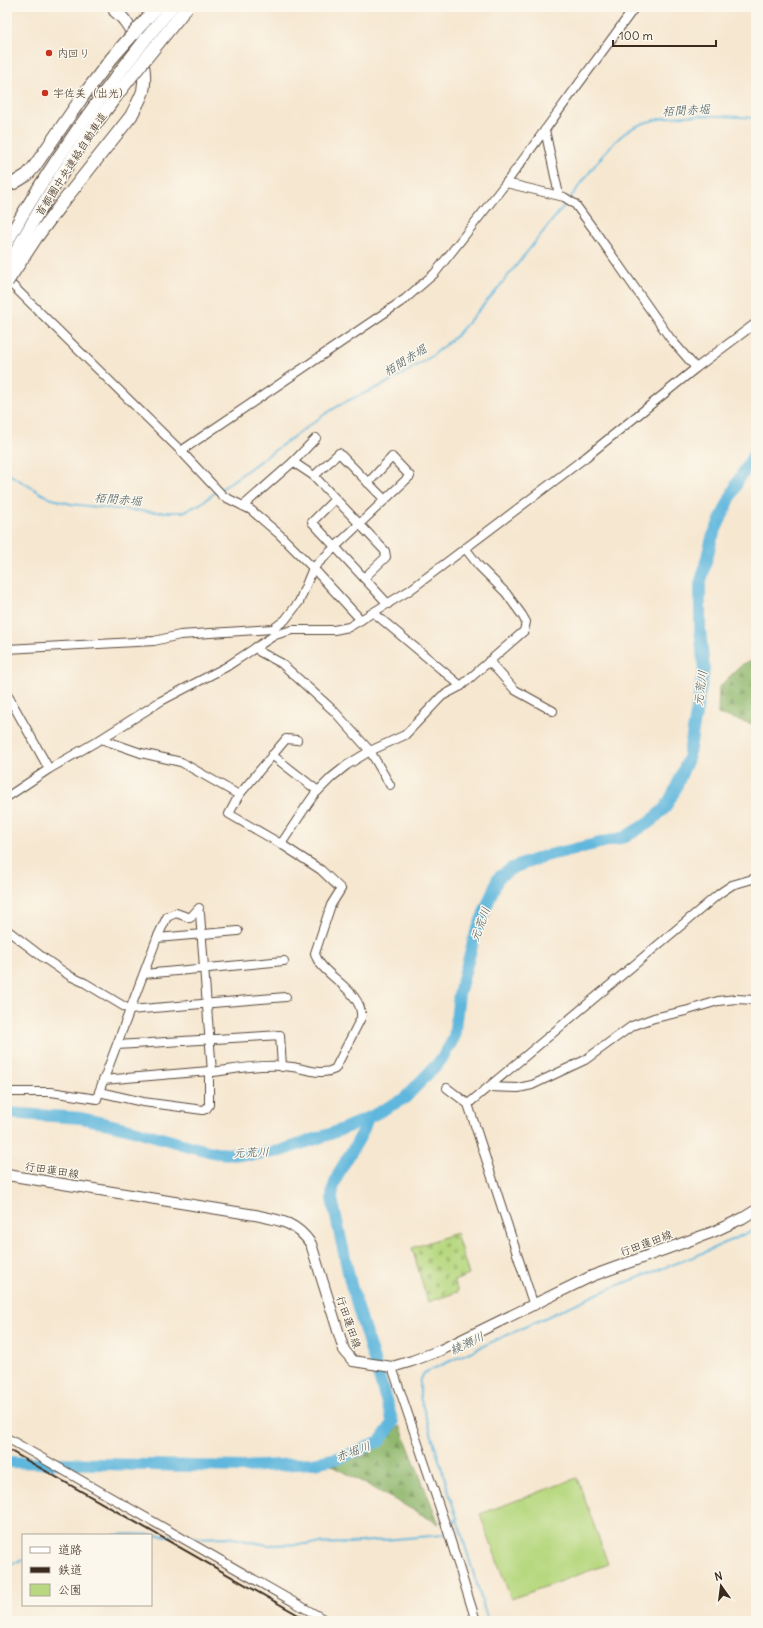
<svg xmlns="http://www.w3.org/2000/svg" width="763" height="1628" font-family="Delius,'Klee One',sans-serif">
  <defs>
    <pattern id="forest-firs" width="22" height="20" patternUnits="userSpaceOnUse"><rect width="22" height="20" fill="#91b86e"/><path d="M5 1l3.5 6h-7zM16 11l3.5 6h-7z" fill="#78965a"/></pattern>
    <pattern id="cemetery-stones" width="16" height="16" patternUnits="userSpaceOnUse"><rect width="16" height="16" fill="#b7d880"/><path d="M2 7V4a2 2 0 0 1 4 0v3zM10 15v-3a2 2 0 0 1 4 0v3z" fill="#9eba6e"/></pattern>
  </defs>
  <rect width="100%" height="100%" fill="#fbf7ec"/>
  <filter id="ink" filterUnits="userSpaceOnUse"><feTurbulence type="fractalNoise" baseFrequency=".025" numOctaves="2"/><feDisplacementMap in="SourceGraphic" scale="8" xChannelSelector="R" yChannelSelector="G"/><feConvolveMatrix kernelMatrix="1 2 1 2 8 2 1 2 1" color-interpolation-filters="sRGB"/></filter>
  <filter id="wash" filterUnits="userSpaceOnUse"><feTurbulence type="fractalNoise" baseFrequency=".012" numOctaves="4" result="noise"/><feDisplacementMap in="SourceGraphic" scale="16" xChannelSelector="R" yChannelSelector="G"/><feGaussianBlur stdDeviation="0.9" result="paint"/><feColorMatrix in="noise" values="0 0 0 0 0 0 0 0 0 0 0 0 0 0 0 0 0 1.4 0 .05"/><feComposite in="paint" operator="in"/></filter>
  <g filter="url(#wash)">
    <rect width="100%" height="100%" fill="#f6e7d0"/>
    <path fill="#b7d880" stroke="#79814f" d="M577 1478 608 1564 511 1599 480 1514Z"/>
    <g fill="url(#forest-firs)" stroke="#667146">
      <path d="M756 659V725L718 714 719 687 743 664Z"/>
      <path d="M400 1426 439 1524 331 1465 364 1456Z"/>
    </g>
    <path fill="url(#cemetery-stones)" stroke="#79814f" d="M456 1233 469 1275 454 1281 458 1292 428 1302 412 1248Z"/>
    <g fill="none" stroke-linecap="round" stroke-linejoin="round">
      <g stroke="#60b7dd" stroke-width="2">
        <path d="M570 198C586 178 605 148 625 133 656 109 719 116 756 118"/>
        <path d="M7 473 49 498 71 504 105 508 154 512H183L200 504 216 492"/>
        <path d="M220 490 325 414 345 402 385 384 408 371 432 356 456 336 495 292 567 202"/>
        <path d="M449 1528 458 1518"/>
        <path d="M114 1535 135 1534 173 1536"/>
        <path d="M187 1538 228 1537 267 1545 349 1543 442 1535 446 1531"/>
        <path d="M7 1565 23 1560"/>
        <path d="M488 1621 420 1397V1381L424 1373 606 1290 698 1255 756 1229"/>
      </g>
      <g stroke="#60b7dd" stroke-width="12">
        <path d="M7 1113 81 1118 130 1129 189 1146 216 1153 251 1155 280 1151 333 1133 368 1118 405 1098 441 1060 454 1038 459 994 475 935 498 878 512 868 545 856 625 837 650 822 665 808 674 792 688 759 704 669 700 630V585L712 538 738 481 756 451"/>
        <path d="M7 1462 243 1467 313 1463 343 1457 380 1441 393 1423 351 1285 332 1199C332 1175 351 1156 361 1135 364 1130 365 1124 368 1118"/>
      </g>
    </g>
  </g>
  <g filter="url(#ink)">
    <g fill="none" stroke-linecap="round" stroke-linejoin="round">
      <g stroke="#574639" stroke-width="10">
        <g id="minor">
          <path d="M545 130 559 195"/>
          <path d="M506 183 564 197 575 204 597 234 670 338 696 368"/>
          <path d="M7 280 181 451 223 496 251 510 279 534 313 568 361 620"/>
          <path d="M181 451 405 299 435 273 506 183 635 7"/>
          <path d="M293 462 314 476"/>
          <path d="M335 499 312 522 364 578"/>
          <path d="M385 500 339 453 314 476 385 551 386 557 364 578 388 604"/>
          <path d="M243 506 293 462 316 438"/>
          <path d="M374 613 461 686"/>
          <path d="M273 629 285 620 299 602 313 568 410 476 392 457 368 483"/>
          <path d="M256 647 260 652 281 663 334 711 370 751 390 785"/>
          <path d="M7 649 154 641 180 635 273 629 275 635"/>
          <path d="M489 661 515 690 553 711"/>
          <path d="M7 694 49 769"/>
          <path d="M101 739 141 753 181 762 239 795 229 814 281 844 307 805 314 795 332 777 347 765 370 751 405 735 442 696 461 686 524 631 526 622 522 615 506 593 479 566 465 548"/>
          <path d="M272 755 318 791"/>
          <path d="M239 795 286 739 297 740"/>
          <path d="M7 797 49 769 101 739 161 701 226 667 275 635 292 630H334L349 627 410 590 586 457 696 368 756 323"/>
          <path d="M200 914 212 1072"/>
          <path d="M7 930 41 956 70 976 85 983 130 1010 286 997"/>
          <path d="M157 938 167 917 176 913 190 918 199 908"/>
          <path d="M144 974 284 961"/>
          <path d="M117 1045 280 1035 282 1067"/>
          <path d="M209 1071V1105L206 1109 203 1110 143 1102 99 1092 157 938 238 931"/>
          <path d="M103 1080 209 1071 212 1072C238 1069 266 1063 292 1067 307 1069 321 1076 335 1069L361 1018C364 990 319 975 315 953L331 905 341 889 321 870 281 844"/>
          <path d="M489 1087 518 1088 532 1085 585 1060 632 1026 654 1018 685 1011 718 1001 736 999 756 1000"/>
          <path d="M447 1088 468 1104 534 1306"/>
          <path d="M7 1092H51L97 1099 99 1092"/>
          <path d="M468 1104 720 893 732 885 756 878"/>
          <path d="M392 1367 448 1532 476 1621"/>
          <path d="M7 1438 327 1621"/>
        </g>
      </g>
      <g stroke="#574639" stroke-width="12">
        <path id="major" d="M7 1175 255 1215C280 1220 296 1222 311 1244L344 1350 353 1361 392 1367 412 1361 441 1350 592 1276 713 1232 743 1218 756 1210"/>
      </g>
      <g stroke="#574639" stroke-width="14">
        <g id="highway">
          <path d="M14 183 27 175 34 167 83 96"/>
          <path d="M59 207 131 116C135 108 140 100 143 91 148 66 135 26 115 11"/>
        </g>
      </g>
      <use href="#minor" stroke="#fff" stroke-width="8"/>
      <use href="#major" stroke="#fff" stroke-width="10"/>
      <use href="#highway" stroke="#fff" stroke-width="12"/>
      <path stroke="#3b2a1e" stroke-width="2" d="M7 1449 309 1621"/>
      <g stroke="#574639" stroke-width="14" stroke-linecap="butt">
        <g id="highway-bridge">
          <path d="M83 96 111 59 157 7"/>
          <path d="M7 242C53 158 111 80 172 7"/>
          <path d="M7 268C38 210 74 152 114 99 137 68 163 38 187 7"/>
          <path d="M7 282 36 238 59 207"/>
        </g>
      </g>
      <use href="#highway-bridge" stroke="#fff" stroke-width="12"/>
    </g>
  </g>
  <g fill="#c8321e" stroke="#fbf7ec" stroke-width="1.5">
    <circle cx="49" cy="53" r="4"/>
    <circle cx="45" cy="93" r="4"/>
  </g>
  <g text-anchor="middle" dominant-baseline="central" stroke-width="3" stroke-linejoin="round" paint-order="stroke">
    <g font-size="11" fill="#3b2a1e" stroke="#fbf7ec" text-anchor="start">
      <text x="57" y="53">内回り</text>
      <text x="53" y="93">宇佐美（出光）</text>
    </g>
    <g font-size="11" fill="#3b2a1e" stroke="#fbf7ec">
      <text transform="translate(71 164) rotate(-57)">首都圏中央連絡自動車道</text>
      <text transform="translate(52 1170) rotate(9)">行田蓮田線</text>
      <text transform="translate(646 1243) rotate(-20)">行田蓮田線</text>
      <text transform="translate(349 1322) rotate(71)">行田蓮田線</text>
    </g>
    <g font-size="12" font-style="italic" fill="#485b61" stroke="#fbf7ec">
      <text transform="translate(686 110) rotate(-3)">栢間赤堀</text>
      <text transform="translate(405 360) rotate(-32)">栢間赤堀</text>
      <text transform="translate(118 499) rotate(5)">栢間赤堀</text>
      <text transform="translate(700 688) rotate(-82)">元荒川</text>
      <text transform="translate(480 924) rotate(-70)">元荒川</text>
      <text transform="translate(251 1152) rotate(-2)">元荒川</text>
      <text transform="translate(467 1343) rotate(-25)">綾瀬川</text>
      <text transform="translate(353 1451) rotate(-20)">赤堀川</text>
    </g>
  </g>
  <rect width="763" height="1628" fill="none" stroke="#fbf7ec" stroke-width="24"/>
  <rect x="22" y="1534" width="130" height="72" fill="#fbf7ec" stroke="#aea59a"/>
  <rect x="30" y="1547" width="20" height="6" fill="#ffffff" stroke="#aea59a"/>
  <text x="58" y="1554" font-size="12" fill="#3b2a1e">道路</text>
  <rect x="30" y="1567" width="20" height="6" fill="#3b2a1e" stroke="#aea59a"/>
  <text x="58" y="1574" font-size="12" fill="#3b2a1e">鉄道</text>
  <rect x="30" y="1584" width="20" height="12" fill="#b7d880" stroke="#aea59a"/>
  <text x="58" y="1594" font-size="12" fill="#3b2a1e">公園</text>
  <g transform="translate(721 1586) rotate(346)" stroke="#fbf7ec" stroke-width="3" paint-order="stroke">
  <path d="M0-3L7 15L0 10L-7 15Z" fill="#3b2a1e"/>
  <text y="-6" font-size="11" font-weight="bold" text-anchor="middle" fill="#3b2a1e">N</text>
  </g>
  <path d="M613 40v6h103v-6" fill="none" stroke="#3b2a1e" stroke-width="2"/>
  <text x="619" y="40" font-size="12" fill="#3b2a1e" stroke="#fbf7ec" stroke-width="3" paint-order="stroke">100 m</text>
</svg>
